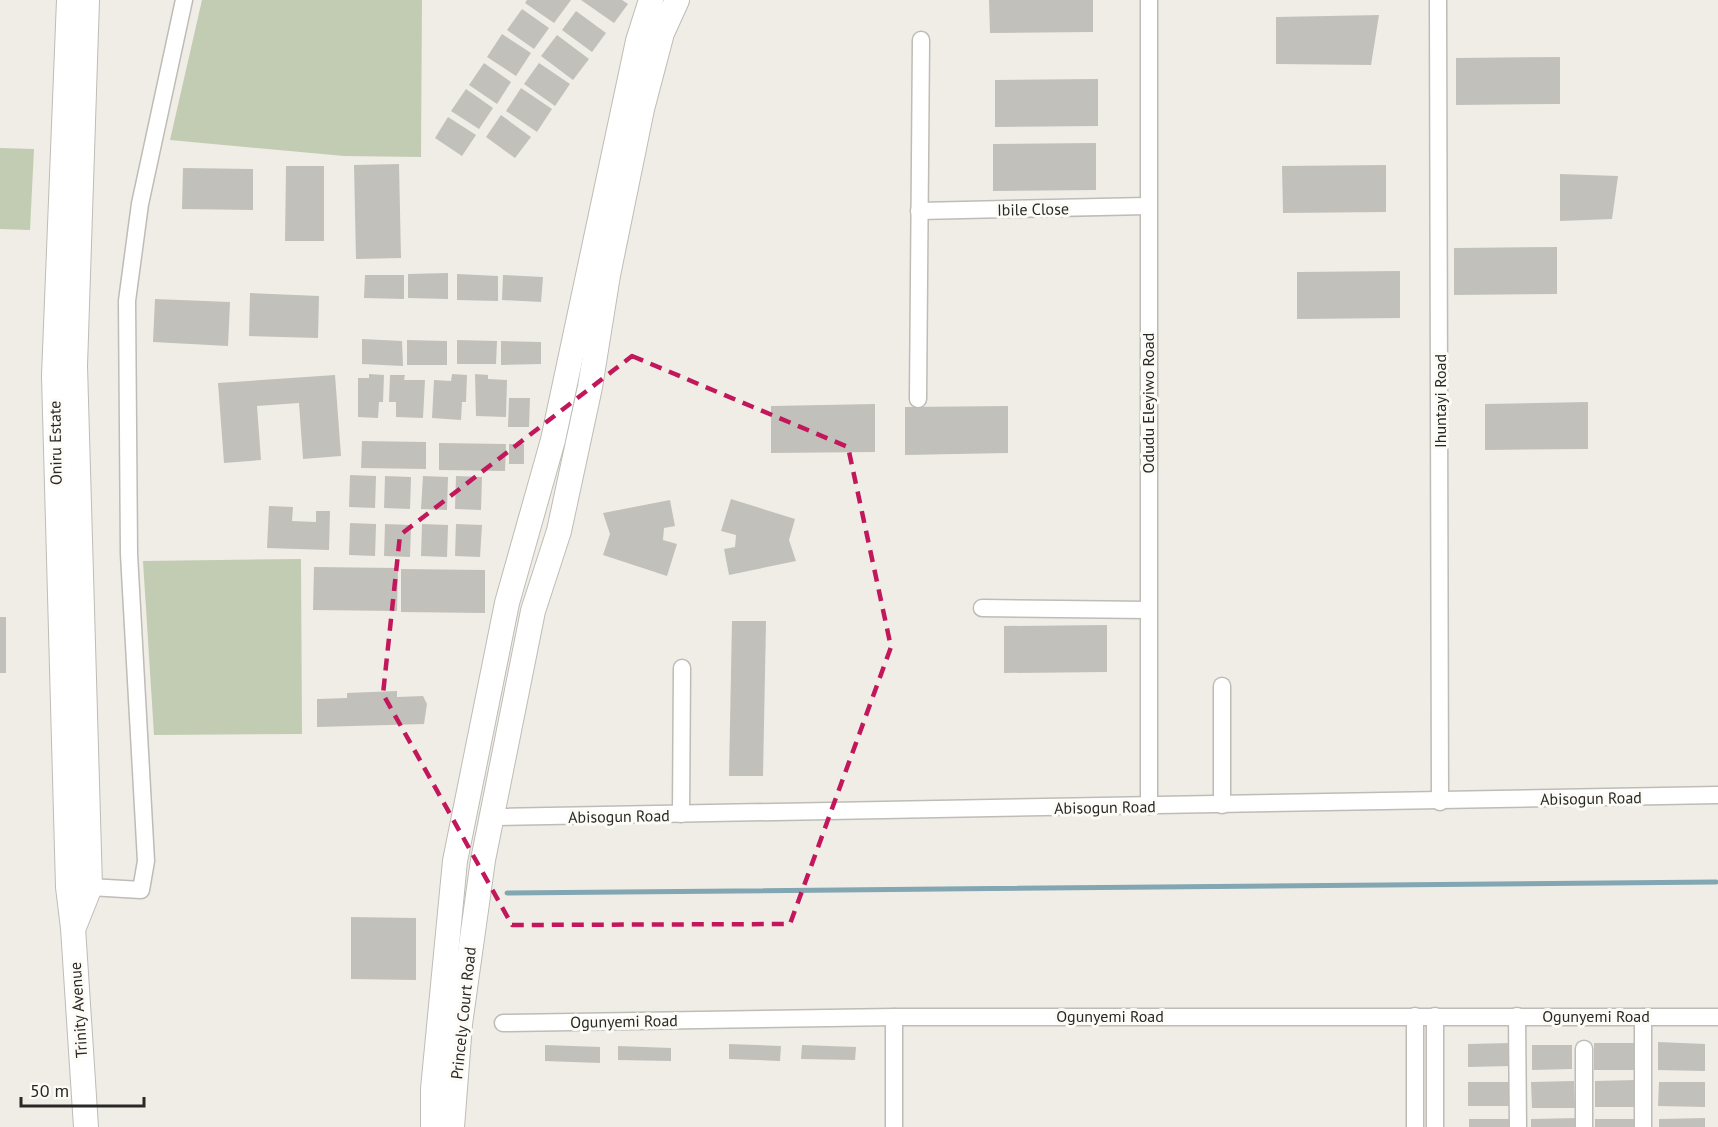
<svg xmlns="http://www.w3.org/2000/svg" width="1718" height="1127" font-family="'PT Sans',sans-serif">
  <rect width="100%" height="100%" fill="#f0ede7"/>
  <g fill="#c1ccb2">
    <path d="M202 0H422L421 157 344 156 170 140Z"/>
    <path d="M0 148 34 149 30 230 0 229Z"/>
    <path d="M301 559 302 734 154 735 143 561Z"/>
  </g>
  <g fill="none" stroke-linecap="round" stroke-linejoin="round">
    <path stroke="#82a6b2" stroke-width="5" d="M507 893 1716 882"/>
  </g>
  <g fill="#c2c0ba">
    <path d="M527 0H571L554 23 525 3Z"/>
    <path d="M581 0H622L628 4 614 23Z"/>
    <path d="M989 0H1093V32L990 33Z"/>
    <path d="M522 9 549 28 534 49 507 30Z"/>
    <path d="M576 11 606 33 592 52 562 30Z"/>
    <path d="M1379 15 1371 65 1276 64V17Z"/>
    <path d="M502 34 531 53 516 76 487 57Z"/>
    <path d="M557 35 589 59 573 80 541 56Z"/>
    <path d="M1560 57V104L1456 105V58Z"/>
    <path d="M484 63 511 82 497 104 469 85Z"/>
    <path d="M539 63 570 84 555 106 524 84Z"/>
    <path d="M1098 79V126L995 127V80Z"/>
    <path d="M521 88 552 109 537 132 506 111Z"/>
    <path d="M466 89 493 108 479 129 451 111Z"/>
    <path d="M501 115 531 137 515 158 486 137Z"/>
    <path d="M448 117 476 135 462 156 435 138Z"/>
    <path d="M1096 143V190L993 191V144Z"/>
    <path d="M399 164 401 258 356 259 354 165Z"/>
    <path d="M1386 165V212L1283 213 1282 166Z"/>
    <path d="M286 166H324V241H285Z"/>
    <path d="M183 168 253 169V210L182 209Z"/>
    <path d="M1560 174 1618 176 1612 219 1560 221Z"/>
    <path d="M1557 247V294L1454 295V248Z"/>
    <path d="M1400 271V318L1297 319V272Z"/>
    <path d="M448 273V299L408 298V274Z"/>
    <path d="M457 274 498 276V301L457 300Z"/>
    <path d="M365 275H404V299L364 298Z"/>
    <path d="M503 275 543 277 541 302 502 300Z"/>
    <path d="M250 293 319 296 318 338 249 336Z"/>
    <path d="M155 299 230 302 228 346 153 342Z"/>
    <path d="M362 339 402 341 403 366 362 364Z"/>
    <path d="M407 340 447 341V365H407Z"/>
    <path d="M457 340 497 341 496 364H457Z"/>
    <path d="M501 341 541 342V364L501 365Z"/>
    <path d="M369 374 384 375 383 402H379L378 418 358 417V378H369Z"/>
    <path d="M452 374 467 375 466 402H462L461 420 432 418 434 380 451 381Z"/>
    <path d="M475 374 488 375V379L507 380 506 417 476 416Z"/>
    <path d="M335 375 341 456 303 459 299 403 257 406 261 460 224 463 218 383Z"/>
    <path d="M390 375H405L404 380H425L423 418 396 417V402H389Z"/>
    <path d="M509 398H530L529 427H508Z"/>
    <path d="M1588 402V449L1485 450V404Z"/>
    <path d="M875 404V452L771 453V406Z"/>
    <path d="M1008 406V453L905 455V407Z"/>
    <path d="M362 441 426 442V469L361 468Z"/>
    <path d="M439 443 506 444 505 471 439 470Z"/>
    <rect x="509" y="444" width="15" height="20"/>
    <path d="M350 475 376 476 375 508 349 507Z"/>
    <path d="M385 476 411 477 410 509 384 508Z"/>
    <path d="M423 476 448 477 447 510 421 509Z"/>
    <path d="M456 476 482 477 481 510 455 509Z"/>
    <path d="M731 499 795 519 789 540 796 561 729 575 724 549 735 547 736 535 721 531Z"/>
    <path d="M670 500 675 526 664 528 663 540 677 544 667 576 603 555 610 534 603 513Z"/>
    <path d="M269 506 293 507 292 521 316 522V511H330L329 550 267 548Z"/>
    <path d="M350 523 376 524 375 556 349 555Z"/>
    <path d="M385 524 411 525 410 557 384 556Z"/>
    <path d="M422 524 448 525 447 557 421 556Z"/>
    <path d="M456 524 482 525 480 557 455 556Z"/>
    <path d="M314 567 398 568 397 611 313 610Z"/>
    <path d="M401 569 485 570V613L401 612Z"/>
    <rect x="0" y="617" width="6" height="56"/>
    <path d="M732 621H766L763 776H729Z"/>
    <path d="M1107 625V672L1004 673V626Z"/>
    <path d="M397 691V697L423 696 427 704 424 724 317 727V699L347 698V693Z"/>
    <path d="M351 917 416 918V980L351 979Z"/>
    <path d="M1658 1042 1705 1044V1071L1658 1070Z"/>
    <path d="M1511 1043V1066L1468 1067V1044Z"/>
    <rect x="1594" y="1043" width="43" height="27"/>
    <path d="M729 1044 781 1046 780 1061 729 1059Z"/>
    <path d="M545 1045 600 1047V1063L545 1061Z"/>
    <path d="M802 1045 856 1047 855 1060 801 1059Z"/>
    <path d="M1532 1045H1572V1069L1532 1070Z"/>
    <path d="M618 1046 671 1048V1061L618 1060Z"/>
    <path d="M1637 1080 1638 1107H1595V1081Z"/>
    <path d="M1574 1081 1575 1108H1532L1531 1082Z"/>
    <rect x="1468" y="1082" width="43" height="24"/>
    <path d="M1659 1082H1705V1107L1658 1106Z"/>
    <path d="M1577 1118V1127H1531V1119Z"/>
    <path d="M1705 1118V1127H1659V1119Z"/>
    <rect x="1469" y="1119" width="43" height="8"/>
    <path d="M1595 1119H1637L1638 1127H1595Z"/>
  </g>
  <g fill="none" stroke-linecap="round" stroke-linejoin="round">
    <g stroke="#bebcb6" stroke-width="19">
      <g id="street">
        <path d="M1149 0V806"/>
        <path d="M1438 0 1440 802"/>
        <path d="M919 211 1147 206"/>
        <path d="M918 399 921 40"/>
        <path d="M982 608 1148 610"/>
        <path d="M1222 805V686"/>
        <path d="M681 814 682 668"/>
        <path d="M492 817 1718 795"/>
        <path d="M90 887 141 890 146 861 129 554 127 301 140 204 184 0"/>
        <path d="M1415 1016V1127"/>
        <path d="M1435 1016V1127"/>
        <path d="M1517 1016 1518 1127"/>
        <path d="M894 1017V1127"/>
        <path d="M1643 1017V1127"/>
        <path d="M503 1023 894 1017H1718"/>
        <path d="M1584 1049V1127"/>
      </g>
    </g>
    <g stroke="#bebcb6" stroke-width="26">
      <g id="secondary">
        <path d="M69 0 54 376 68 887 73 928 86 1127"/>
        <path d="M74 927 90 887 75 366 87 0"/>
        <path d="M433 1127V1089L455 861 507 603 553 440 638 41 651 0"/>
        <path d="M452 1127 460 1024 483 860 533 611 559 531 590 387 608 275 642 109 662 33 677 0"/>
      </g>
    </g>
    <use href="#street" stroke="#fff" stroke-width="16"/>
    <use href="#secondary" stroke="#fff" stroke-width="24"/>
  </g>
  <path fill="none" stroke="#c2185b" stroke-width="4.5" stroke-dasharray="12 8" stroke-linejoin="round" d="M632 356 848 447 891 647 790 924 512 925 383 694 400 535Z"/>
  <g text-anchor="middle" dominant-baseline="central" stroke-width="6" stroke-linejoin="round" paint-order="stroke">
    <g font-size="16" fill="#292826" stroke="#fdfbf5">
      <text transform="translate(1033 209) rotate(-1)">Ibile Close</text>
      <text transform="translate(1440 401) rotate(-90)">Ihuntayi Road</text>
      <text transform="translate(1148 403) rotate(-90)">Odudu Eleyiwo Road</text>
      <text transform="translate(55 443) rotate(-91)">Oniru Estate</text>
      <text transform="translate(1591 798) rotate(-1)">Abisogun Road</text>
      <text transform="translate(1105 807) rotate(-1)">Abisogun Road</text>
      <text transform="translate(619 816) rotate(-1)">Abisogun Road</text>
      <text transform="translate(78 1010) rotate(-94)">Trinity Avenue</text>
      <text transform="translate(463 1013) rotate(-84)">Princely Court Road</text>
      <text x="1110" y="1016">Ogunyemi Road</text>
      <text x="1596" y="1016">Ogunyemi Road</text>
      <text transform="translate(624 1021) rotate(-1)">Ogunyemi Road</text>
    </g>
  </g>
  <path d="M21 1097v9h123v-9" fill="none" stroke="#292826" stroke-width="3"/>
  <text x="30" y="1097" font-size="18" fill="#292826" stroke="#fdfbf5" stroke-width="4.5" paint-order="stroke">50 m</text>
</svg>
